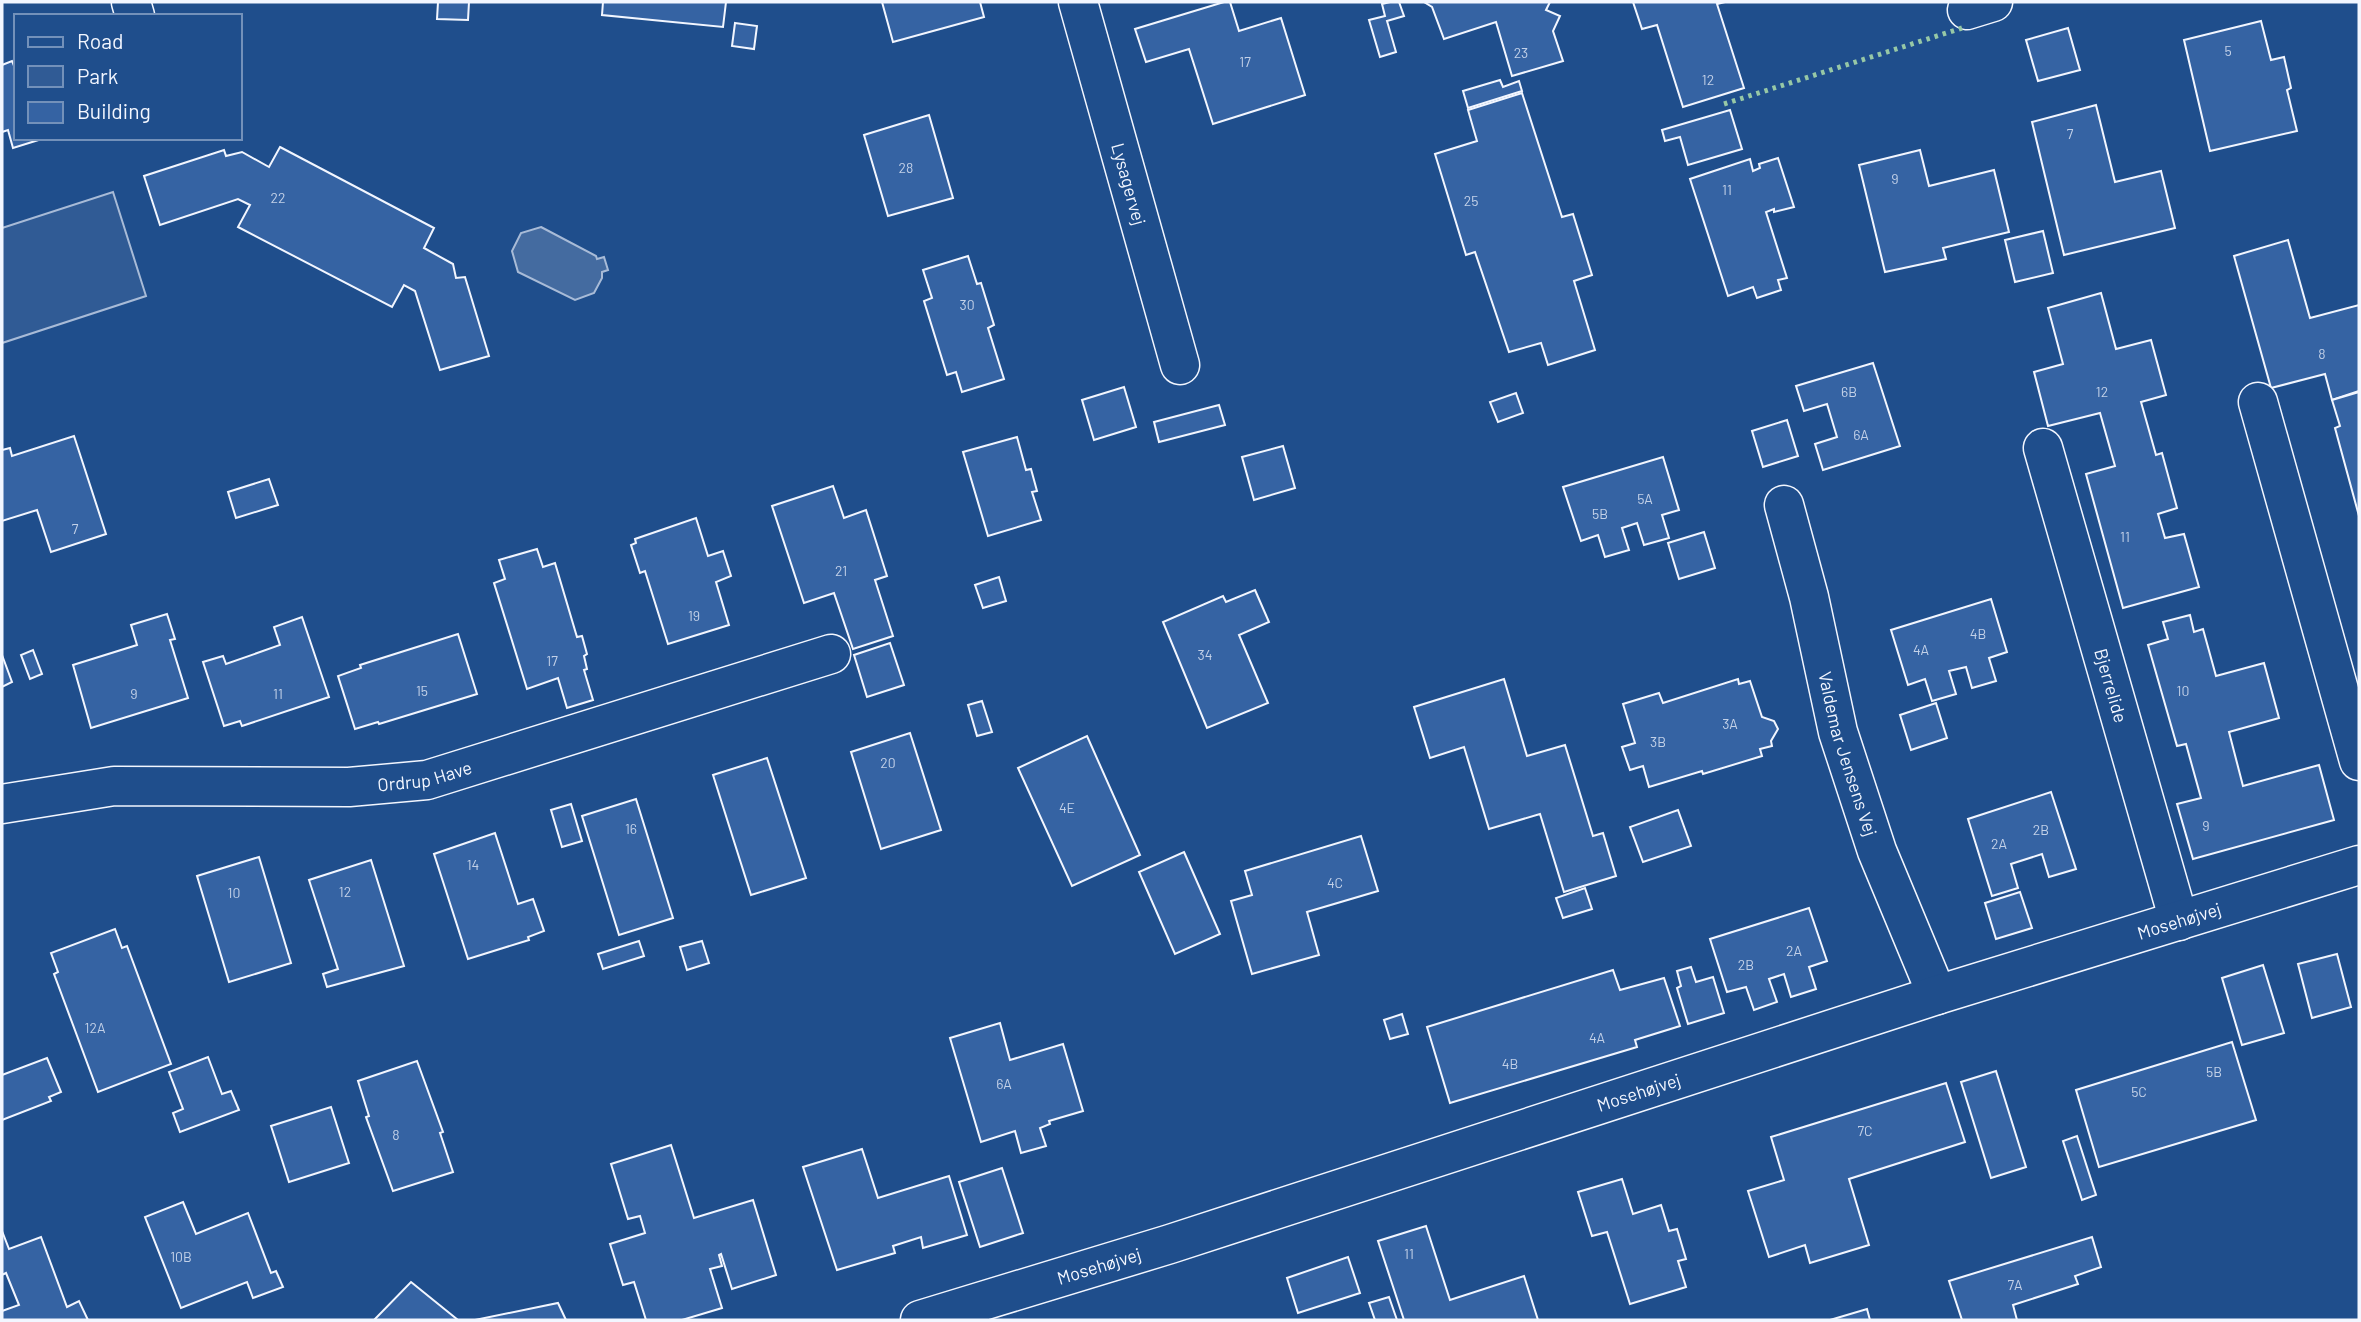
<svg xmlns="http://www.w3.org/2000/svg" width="2361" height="1322" font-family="Barlow,sans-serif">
  <rect width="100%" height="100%" fill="#1f4e8c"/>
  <path fill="#305b95" stroke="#a8bbd7" stroke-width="2" d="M113 192 146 296 2 343V228Z"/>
  <path fill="#446ba0" stroke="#a8bbd7" stroke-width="2" d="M541 227 596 256 597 259 604 257 608 270 602 272V278L594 293 575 300 518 272 512 251 521 233Z"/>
  <g fill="#3563a3" stroke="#f2f6ff" stroke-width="2">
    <path d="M435 2H469L468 20 437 19 438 2Z"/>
    <path d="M603 2H726L723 27 602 15Z"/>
    <path d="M882 2H980L984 17 893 42Z"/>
    <path d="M1224 2H1230L1239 31 1281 18 1305 95 1213 124 1189 49 1146 62 1135 29Z"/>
    <path d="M1390 2H1399L1404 16 1387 21 1396 52 1380 57 1369 20 1385 16 1382 4Z"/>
    <path d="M1424 2H1550L1546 10 1560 16 1553 31 1563 61 1512 76 1496 22 1444 39 1432 7Z"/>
    <path d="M1633 2H1725L1717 4 1744 88 1683 107 1657 25 1642 29Z"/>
    <path d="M2261 21 2271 60 2284 57 2291 88 2287 90 2297 131 2210 151 2184 40Z"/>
    <path d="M735 23 757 26 754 49 732 46Z"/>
    <path d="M2068 28 2080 70 2038 81 2026 40Z"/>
    <path d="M12 61 16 71V138H45L13 148 8 130 2 132V65Z"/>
    <path d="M1500 80 1503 87 1519 81 1522 91 1468 108 1463 91Z"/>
    <path d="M1522 93 1562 217 1573 214 1592 275 1574 281 1595 350 1548 365 1541 343 1509 352 1475 252 1466 255 1435 154 1477 141 1468 110Z"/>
    <path d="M2096 105 2115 182 2161 171 2175 228 2064 255 2032 122Z"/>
    <path d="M1730 110 1742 149 1688 165 1680 137 1665 141 1662 130Z"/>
    <path d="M929 115 953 198 888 216 864 135Z"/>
    <path d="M280 147 434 228 424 248 453 264 456 278 465 277 489 356 440 370 415 291 404 285 392 307 238 227 250 205 238 199 160 225 144 176 224 150 226 156 242 152 269 167Z"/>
    <path d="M1920 150 1929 186 1994 170 2009 232 1943 248 1946 259 1885 272 1859 165Z"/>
    <path d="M1778 158 1794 207 1774 212V209L1766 212 1787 278 1778 280 1781 290 1757 298 1753 287 1728 296 1690 179 1750 159 1753 171 1760 168 1759 164Z"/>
    <path d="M2043 231 2053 273 2015 282 2005 240Z"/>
    <path d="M2288 240 2310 318 2359 305V391L2332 400 2325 374 2271 388 2234 256Z"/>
    <path d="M968 256 977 284 981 283 994 325 988 328 1004 379 962 392 956 372 947 375 924 301 932 298 923 270Z"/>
    <path d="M2101 293 2116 349 2151 340 2166 395 2141 402 2156 455 2162 453 2177 508 2158 514 2165 538 2184 534 2199 587 2123 608 2086 474 2115 466 2100 413 2048 426 2034 372 2063 364 2048 308Z"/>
    <path d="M1873 363 1900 446 1823 470 1815 444 1837 437 1827 404 1804 411 1796 386Z"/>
    <path d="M1124 387 1136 427 1094 440 1082 400Z"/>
    <path d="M2359 392V516L2335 428 2340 426 2332 400Z"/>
    <path d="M1516 393 1523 413 1498 422 1490 402Z"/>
    <path d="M1219 405 1225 425 1159 442 1154 422Z"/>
    <path d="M1787 420 1798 456 1763 467 1752 431Z"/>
    <path d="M74 436 106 534 51 552 37 510 2 521V450L10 448 12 456Z"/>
    <path d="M1017 437 1026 470 1031 469 1037 491 1032 492 1041 520 988 536 963 452Z"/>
    <path d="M1283 446 1295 488 1254 500 1242 457Z"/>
    <path d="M1663 457 1679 510 1662 515 1669 538 1644 545 1637 523 1622 528 1629 550 1605 557 1598 535 1581 541 1563 487Z"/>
    <path d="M269 479 278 505 236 518 228 492Z"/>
    <path d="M833 486 844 518 866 510 887 576 875 580 893 636 853 649 834 593 804 603 772 506Z"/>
    <path d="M696 518 708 556 723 551 731 576 716 582 729 625 668 644 645 571 640 573 631 545 636 543 635 539Z"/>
    <path d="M1704 532 1715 568 1679 579 1668 543Z"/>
    <path d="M537 549 543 567 555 563 577 637 582 636 587 654 584 656 587 669 584 670 593 700 567 708 558 678 527 689 494 583 505 579 499 560Z"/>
    <path d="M999 577 1006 601 983 608 975 585Z"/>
    <path d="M1255 590 1269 622 1239 635 1268 703 1207 728 1163 622 1223 596 1226 602Z"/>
    <path d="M1991 599 2007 652 1989 658 1996 681 1972 688 1966 667 1949 671 1956 694 1932 701 1925 679 1908 685 1891 630Z"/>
    <path d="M167 614 175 639 170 640 188 698 91 728 73 665 137 645 131 625Z"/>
    <path d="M2190 615 2194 632 2203 629 2216 676 2264 663 2279 718 2229 732 2243 786 2319 765 2334 820 2193 859 2177 804 2201 798 2186 744 2177 746 2148 645 2168 639 2163 622Z"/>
    <path d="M302 617 329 697 242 726 240 721 224 726 203 662 223 656 226 664 280 645 274 627Z"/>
    <path d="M458 634 477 694 379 724 378 722 355 729 338 676 361 668 360 665Z"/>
    <path d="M890 643 904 685 867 697 854 655Z"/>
    <path d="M33 650 42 674 30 679 21 655Z"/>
    <path d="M2 655 12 682 2 687Z"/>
    <path d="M1504 679 1527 756 1565 745 1593 836 1603 833 1616 876 1564 892 1540 814 1489 829 1464 747 1430 758 1414 707Z"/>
    <path d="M1738 679 1739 684 1750 681 1762 717 1774 721 1778 729 1771 741 1772 746 1760 749 1762 756 1703 774 1702 771 1649 787 1643 766 1630 770 1622 747 1635 743 1623 704 1659 693 1663 703Z"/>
    <path d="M982 701 992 732 977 736 968 705Z"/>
    <path d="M1936 703 1947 738 1911 750 1900 715Z"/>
    <path d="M910 733 941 830 881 849 851 752Z"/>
    <path d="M1087 736 1140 855 1072 886 1018 768Z"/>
    <path d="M767 758 806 878 751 895 713 775Z"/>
    <path d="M2051 792 2076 869 2049 877 2042 854 2011 864 2018 888 1992 896 1968 819Z"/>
    <path d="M636 799 673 918 619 935 582 816Z"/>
    <path d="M571 804 582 841 562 847 551 810Z"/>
    <path d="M1678 810 1691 846 1643 862 1630 827Z"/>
    <path d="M495 833 518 904 533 899 544 931 528 937 529 940 468 959 434 854Z"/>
    <path d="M1361 836 1378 891 1307 912 1319 955 1252 974 1231 901 1252 895 1245 871Z"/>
    <path d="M1184 852 1220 934 1175 954 1139 872Z"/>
    <path d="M259 857 291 963 229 982 197 876Z"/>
    <path d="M371 860 404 966 327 987 323 974 338 969 309 880Z"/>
    <path d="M1585 888 1592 909 1563 918 1556 898Z"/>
    <path d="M2020 892 2032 928 1996 939 1985 903Z"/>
    <path d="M1809 908 1827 961 1809 967 1816 989 1791 997 1784 974 1769 979 1777 1002 1754 1010 1746 987 1727 992 1710 939Z"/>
    <path d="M115 929 122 948 127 946 171 1064 98 1092 54 974 58 972 51 953Z"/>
    <path d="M639 941 644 956 603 969 598 954Z"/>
    <path d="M702 941 709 963 687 970 680 947Z"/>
    <path d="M2337 954 2351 1007 2312 1018 2298 964Z"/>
    <path d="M2263 965 2284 1033 2242 1045 2222 978Z"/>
    <path d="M1691 967 1696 982 1713 977 1724 1013 1688 1024 1677 988 1681 986 1677 971Z"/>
    <path d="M1613 970 1620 990 1664 978 1680 1026 1635 1040 1637 1047 1450 1103 1427 1027Z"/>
    <path d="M1402 1014 1408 1034 1390 1039 1384 1020Z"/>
    <path d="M1000 1023 1010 1060 1063 1044 1083 1111 1049 1121 1050 1124 1040 1128 1046 1146 1021 1153 1015 1131 981 1142 950 1038Z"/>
    <path d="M2232 1042 2256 1120 2099 1167 2076 1090Z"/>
    <path d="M208 1057 222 1094 231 1091 239 1110 180 1132 173 1113 183 1109 169 1072Z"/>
    <path d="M47 1058 61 1092 49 1097 51 1101 2 1120V1075Z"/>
    <path d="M417 1061 443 1132 440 1133 453 1172 393 1191 366 1117 369 1116 358 1081Z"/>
    <path d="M1996 1071 2026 1167 1991 1178 1961 1082Z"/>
    <path d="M1946 1083 1965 1142 1849 1179 1869 1245 1810 1263 1805 1245 1769 1257 1748 1191 1784 1180 1771 1137Z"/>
    <path d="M331 1107 349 1163 289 1182 271 1126Z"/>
    <path d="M2077 1136 2096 1195 2082 1200 2063 1141Z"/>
    <path d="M671 1145 694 1218 753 1200 776 1275 732 1289 721 1254 719 1255 722 1266 710 1269 722 1308 682 1320H646L634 1282 623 1285 610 1244 645 1233 640 1216 628 1219 611 1164Z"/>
    <path d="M862 1149 878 1198 949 1176 967 1235 923 1248 921 1237 893 1246 895 1253 837 1270 803 1167Z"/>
    <path d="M1002 1168 1023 1233 980 1247 959 1182Z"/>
    <path d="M1622 1179 1633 1214 1661 1205 1669 1231 1677 1229 1686 1259 1678 1261 1686 1287 1630 1304 1607 1232 1592 1236 1578 1192Z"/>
    <path d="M183 1202 196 1234 248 1213 271 1273 276 1271 283 1287 253 1298 247 1282 181 1308 145 1217Z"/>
    <path d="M1426 1226 1450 1300 1524 1276 1538 1320H1404L1378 1241Z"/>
    <path d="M2 1231 9 1249 41 1237 67 1307 79 1301 88 1320H2V1311L19 1305 6 1273 2 1275Z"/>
    <path d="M2092 1237 2101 1267 2075 1276 2078 1284 2013 1305 2017 1320H1962L1949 1281Z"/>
    <path d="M1348 1257 1360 1293 1298 1313 1287 1278Z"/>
    <path d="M411 1282 458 1320H374Z"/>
    <path d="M1389 1297 1397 1320H1375L1369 1303Z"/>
    <path d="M558 1303 566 1320H475Z"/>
    <path d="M1867 1309 1870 1320H1830Z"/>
  </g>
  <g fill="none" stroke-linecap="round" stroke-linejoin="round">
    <g stroke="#f2f6ff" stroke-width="41">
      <g id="minor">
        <path d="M131 2 135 16"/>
        <path id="s1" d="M1078 2 1180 365"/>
        <path d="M1967 10 1993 2"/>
        <path d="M2258 402 2359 761"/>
        <path id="s2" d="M2043 448 2179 921"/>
        <path id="s3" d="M1784 505 1809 597 1838 732 1877 851 1937 995"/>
        <path id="s4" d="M2 804 114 786 349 787 427 780 831 654"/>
        <path id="s5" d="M920 1320 1170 1244 1937 995 2359 865"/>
      </g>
    </g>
    <use href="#minor" stroke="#1f4e8c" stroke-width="38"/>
    <path stroke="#97c8a6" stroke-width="5" stroke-dasharray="3.5 5" stroke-linecap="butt" d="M1724 104 1962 28"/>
  </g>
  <g text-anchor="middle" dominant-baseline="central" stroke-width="5" stroke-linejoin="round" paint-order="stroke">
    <g font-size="14" fill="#c3d1e8">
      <text x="2228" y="50">5</text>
      <text x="1521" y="52">23</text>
      <text x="1245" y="61">17</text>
      <text x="1708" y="79">12</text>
      <text x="2070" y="133">7</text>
      <text x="906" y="167">28</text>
      <text x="1895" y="178">9</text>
      <text x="1727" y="189">11</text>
      <text x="278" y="197">22</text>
      <text x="1471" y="200">25</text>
      <text x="967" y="304">30</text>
      <text x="2322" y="353">8</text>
      <text x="1849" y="391">6B</text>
      <text x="2102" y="391">12</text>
      <text x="1861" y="434">6A</text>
      <text x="1645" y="498">5A</text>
      <text x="1600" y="513">5B</text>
      <text x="75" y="528">7</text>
      <text x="2125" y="536">11</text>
      <text x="841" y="570">21</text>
      <text x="694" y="615">19</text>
      <text x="1978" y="633">4B</text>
      <text x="1921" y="649">4A</text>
      <text x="1205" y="654">34</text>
      <text x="552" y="660">17</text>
      <text x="422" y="690">15</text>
      <text x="2183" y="690">10</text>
      <text x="134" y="693">9</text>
      <text x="278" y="693">11</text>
      <text x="1730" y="723">3A</text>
      <text x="1658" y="741">3B</text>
      <text x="888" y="762">20</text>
      <text x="1067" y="807">4E</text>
      <text x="2206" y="825">9</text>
      <text x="631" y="828">16</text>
      <text x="2041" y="829">2B</text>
      <text x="1999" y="843">2A</text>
      <text x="473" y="864">14</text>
      <text x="1335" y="882">4C</text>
      <text x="345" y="891">12</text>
      <text x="234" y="892">10</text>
      <text x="1794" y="950">2A</text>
      <text x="1746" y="964">2B</text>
      <text x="95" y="1027">12A</text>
      <text x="1597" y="1037">4A</text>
      <text x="1510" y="1063">4B</text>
      <text x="2214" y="1071">5B</text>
      <text x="1004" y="1083">6A</text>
      <text x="2139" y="1091">5C</text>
      <text x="1865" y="1130">7C</text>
      <text x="396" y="1134">8</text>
      <text x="1409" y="1253">11</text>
      <text x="181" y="1256">10B</text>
      <text x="2015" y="1284">7A</text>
    </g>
    <g font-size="18" fill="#f2f6ff" stroke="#1f4e8c">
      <text stroke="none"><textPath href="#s1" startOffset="189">Lysagervej</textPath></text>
      <text stroke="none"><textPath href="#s2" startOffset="247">Bjerrelide</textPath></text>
      <text stroke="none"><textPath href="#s3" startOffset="257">Valdemar Jensens Vej</textPath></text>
      <text stroke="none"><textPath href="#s4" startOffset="425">Ordrup Have</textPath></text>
      <text stroke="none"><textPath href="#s5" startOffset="1321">Mosehøjvej</textPath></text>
      <text stroke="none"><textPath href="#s5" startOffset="754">Mosehøjvej</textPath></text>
      <text stroke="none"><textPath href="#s5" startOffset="187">Mosehøjvej</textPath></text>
    </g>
  </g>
  <rect width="2361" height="1322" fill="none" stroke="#f2f6ff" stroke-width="7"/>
  <rect x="14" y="14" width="228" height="126" fill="#1f4e8c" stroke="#7391ba" stroke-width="2"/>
  <rect x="28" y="37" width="35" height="10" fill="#1f4e8c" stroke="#7391ba" stroke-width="2"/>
  <text x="77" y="49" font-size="21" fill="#f2f6ff">Road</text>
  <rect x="28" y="66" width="35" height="21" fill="#305b95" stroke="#7391ba" stroke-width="2"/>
  <text x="77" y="84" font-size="21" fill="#f2f6ff">Park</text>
  <rect x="28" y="102" width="35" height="21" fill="#3563a3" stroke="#7391ba" stroke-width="2"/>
  <text x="77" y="119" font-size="21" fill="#f2f6ff">Building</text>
</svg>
